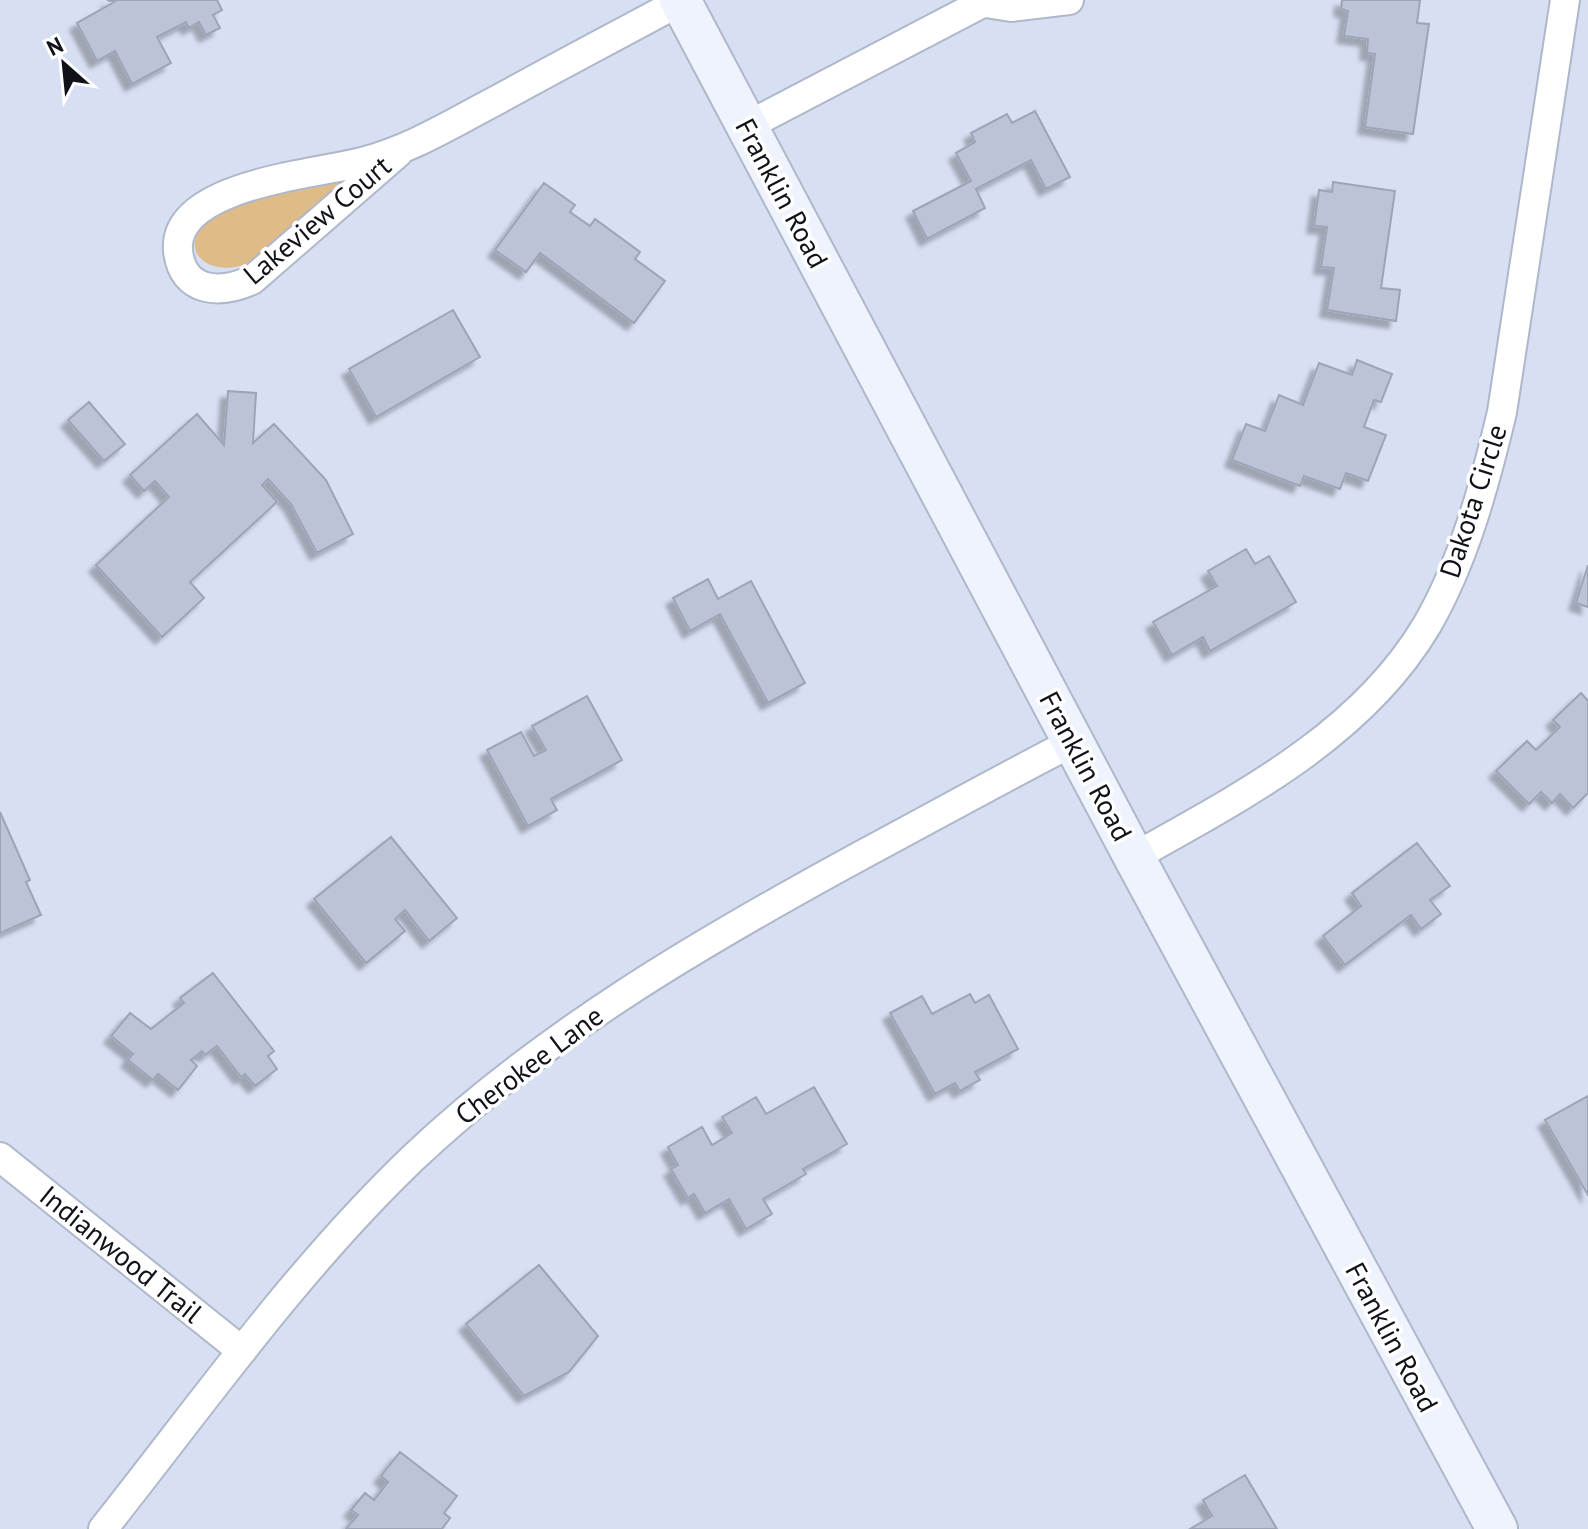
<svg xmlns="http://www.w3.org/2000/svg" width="1588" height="1529" font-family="'PT Sans',sans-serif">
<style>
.green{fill:#dfbc87}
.building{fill:#bbc4d7;stroke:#9ca4b6;stroke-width:2;filter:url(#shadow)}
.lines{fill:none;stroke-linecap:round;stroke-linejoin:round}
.street-casing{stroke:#afb7ca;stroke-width:32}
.secondary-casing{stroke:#afb7ca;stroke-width:44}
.street{stroke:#fff;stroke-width:28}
.secondary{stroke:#eef3fe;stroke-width:40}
.labels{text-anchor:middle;stroke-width:7;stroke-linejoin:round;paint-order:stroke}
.street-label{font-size:28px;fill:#0f1219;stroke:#fff}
</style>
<defs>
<filter id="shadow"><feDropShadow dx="-7" dy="7" stdDeviation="2" flood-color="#0004"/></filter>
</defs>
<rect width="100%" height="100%" fill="#d7e0f3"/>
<!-- green -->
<path class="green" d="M345 179V182L253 261C211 282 174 250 208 221 244 192 301 187 345 179Z"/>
<!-- building -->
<path class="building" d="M107 0H217L222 10 213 15 220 28 206 35 199 22 189 28 186 22 157 37 171 63 132 84 115 51 97 61 77 23 114 2Z
M1342 0H1420L1417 23 1429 24 1413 134 1365 127 1375 54 1367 53 1368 39 1344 36 1348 11 1341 9Z
M1035 111 1070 177 1046 189 1031 160 976 189 985 208 927 239 913 211 971 181 956 153 975 142 971 133 1007 114 1012 123Z
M1333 182 1395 191 1381 288 1400 290 1396 321 1327 310 1334 268 1321 267 1327 227 1314 226 1319 190 1332 192Z
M544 183 575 205 570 212 590 226 595 219 640 252 635 259 665 281 634 323 540 253 526 272 495 250Z
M453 310 480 357 376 417 349 369Z
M1357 360 1392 374 1381 402 1374 400 1364 427 1386 435 1368 481 1346 473 1340 489 1304 476 1300 486 1232 460 1246 424 1265 431 1279 395 1303 405 1319 363 1352 375Z
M228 391 256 393 253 443 274 424 326 480 353 534 317 553 291 504 268 479 262 485 277 502 190 582 204 598 162 637 96 565 169 497 155 481 144 491 130 475 197 414 224 445Z
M89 402 125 444 104 461 68 420Z
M1246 549 1255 564 1269 556 1296 602 1210 651 1203 637 1172 655 1153 622 1217 586 1208 571Z
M1588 565V607L1576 603Z
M708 579 718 599 751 581 805 683 768 703 720 614 690 631 673 598Z
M1581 693 1588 701V793L1573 808 1560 794 1552 803 1541 792 1529 804 1496 771 1527 741 1536 750 1560 727 1553 720Z
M587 696 622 760 551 799 557 810 528 826 487 750 521 732 534 756 546 750 532 726Z
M0 812 30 880 26 882 41 915 0 933Z
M391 837 457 918 429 941 405 910 395 919 405 931 366 963 314 899Z
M1417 843 1450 886 1430 900 1441 914 1421 929 1411 915 1345 965 1323 936 1361 906 1352 893Z
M213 973 274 1051 268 1056 277 1069 255 1086 245 1074 241 1077 217 1046 205 1055 202 1051 191 1060 197 1066 178 1090 158 1074 153 1080 128 1060 133 1054 111 1036 130 1013 151 1029 184 1003 180 998Z
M970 994 975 1003 989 995 1018 1049 975 1072 980 1080 960 1091 955 1083 935 1094 890 1013 922 996 932 1014Z
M814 1087 847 1144 803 1169 806 1174 763 1199 772 1214 746 1229 729 1199 705 1213 694 1194 688 1198 671 1169 678 1165 668 1147 702 1127 712 1145 732 1133 722 1117 756 1097 766 1114Z
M1588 1096V1195L1545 1120Z
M539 1265 598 1336 569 1372 524 1396 466 1324Z
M400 1452 457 1496 444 1513 450 1518 442 1529H346L358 1515 351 1510 365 1493 374 1500 388 1482 381 1476Z
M1245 1475 1277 1529H1190L1212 1516 1203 1500Z"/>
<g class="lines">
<defs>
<path id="street" d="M986 3 1011 7 1069 0
M747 126 988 0
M398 153 252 280C221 294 183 294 178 251 172 184 318 174 362 162 412 149 453 123 499 99 559 66 620 34 681 1
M1134 857C1241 797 1362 735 1427 625 1464 561 1485 484 1502 412L1565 0
M0 1157 242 1351
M103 1529C203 1403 296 1270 413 1158 544 1034 702 942 860 856 931 818 1001 779 1073 742"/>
<path id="secondary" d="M680 0 1134 857 1497 1529"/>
</defs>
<!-- street casing -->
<use href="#street" class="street-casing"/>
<!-- secondary casing -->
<use href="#secondary" class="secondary-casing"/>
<!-- street -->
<use href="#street" class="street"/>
<!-- secondary -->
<use href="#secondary" class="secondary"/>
</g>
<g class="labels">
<!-- street labels -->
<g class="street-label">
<text transform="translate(782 193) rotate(62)" y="10">Franklin Road</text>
<text transform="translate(317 220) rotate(-40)" y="10">Lakeview Court</text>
<text transform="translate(1473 501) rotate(-72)" y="10">Dakota Circle</text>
<text transform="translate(1086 766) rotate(62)" y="10">Franklin Road</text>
<text transform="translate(529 1065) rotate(-37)" y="10">Cherokee Lane</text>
<text transform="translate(121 1254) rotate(39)" y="10">Indianwood Trail</text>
<text transform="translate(1392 1337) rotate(62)" y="10">Franklin Road</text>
</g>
</g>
<!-- north arrow -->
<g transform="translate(64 64) rotate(333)" stroke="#ffffff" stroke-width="6" paint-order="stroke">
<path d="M0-6L14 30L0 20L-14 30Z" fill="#0f1219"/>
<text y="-12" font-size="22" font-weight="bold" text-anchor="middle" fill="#0f1219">N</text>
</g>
</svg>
